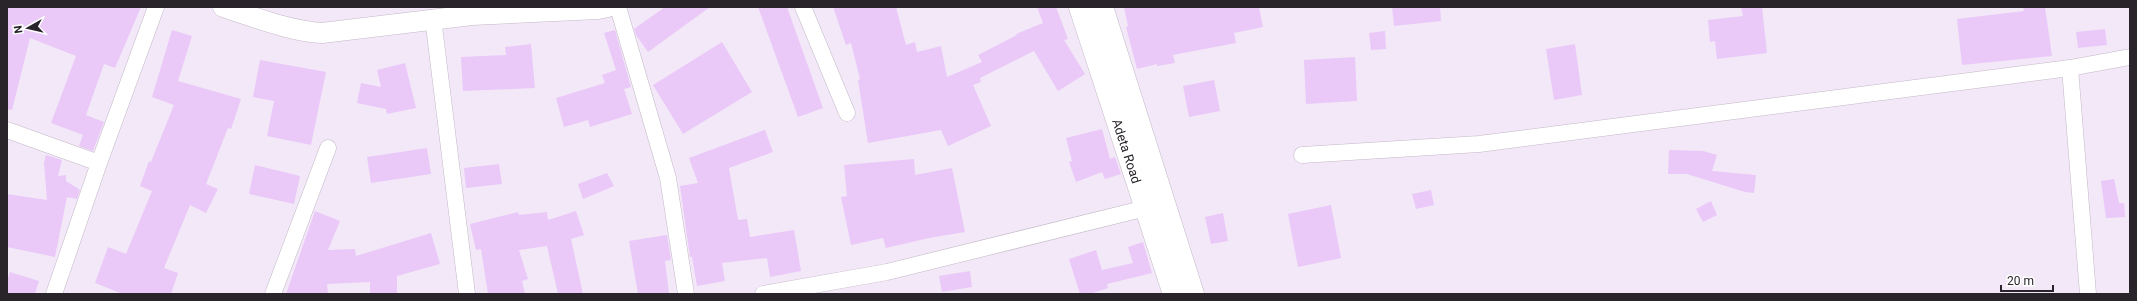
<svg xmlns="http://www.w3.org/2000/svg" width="2137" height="301" font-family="Roboto,sans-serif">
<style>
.building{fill:#eac8f8}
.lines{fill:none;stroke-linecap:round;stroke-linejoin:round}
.minor-casing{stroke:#c3b8c7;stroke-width:17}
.tertiary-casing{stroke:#c3b8c7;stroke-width:21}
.primary-casing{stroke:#c3b8c7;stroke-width:23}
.minor{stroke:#fff;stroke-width:16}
.tertiary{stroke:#fff;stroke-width:20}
.primary{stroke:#fff;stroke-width:22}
.labels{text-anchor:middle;stroke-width:3;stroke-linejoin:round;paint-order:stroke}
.street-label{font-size:13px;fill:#28242a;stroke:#fff}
</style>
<rect width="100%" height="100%" fill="#f3e8f8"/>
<!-- building -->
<path class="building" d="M7 7H141L115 68 104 64 86 115 104 122 93 151 79 146 83 135 51 123 76 56 30 38 12 110 7 109Z
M665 7H710L648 52 636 35 634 29Z
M758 7H787L823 108 798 117Z
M833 7H896L906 45 915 42 917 52 941 46 947 77 982 62 978 55 1017 35 1016 34 1043 23 1037 7H1056L1068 39 1064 40 1085 74 1058 91 1034 51 980 78 981 82 973 85 991 126 948 146 941 130 868 143 858 80 860 79 851 43 846 45Z
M1124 7H1259L1263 27 1234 33 1236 43 1173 55 1175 63 1157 66V64L1137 69 1126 27 1128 26Z
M1392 7H1440L1441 21 1394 26Z
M1741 7H1762L1767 53 1717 59 1715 41 1710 42 1708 20 1743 16Z
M2023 7H2045L2052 56 1962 65 1957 19 2024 11Z
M2105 29 2107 45 2078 48 2076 32Z
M172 30 192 36 178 81 241 99 231 129 228 128 206 184 218 189 206 213 190 205 164 268 178 273 171 294H123L95 283 108 247 126 254 152 191 140 186 149 161 151 162 174 105 152 97Z
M615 30 631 87 624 89 632 114 590 127 588 120 564 127 556 98 605 83 602 75 616 70 604 33Z
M1385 31 1386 49 1371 50 1369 33Z
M722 42 752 92 683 134 653 85Z
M531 44 535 88 463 91 461 57 506 55 505 47Z
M1575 44 1582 95 1554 100 1546 49Z
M1355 57 1357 101 1306 104 1304 60Z
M260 60 326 72 311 145 267 136 274 101 253 97Z
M405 63 416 108 387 114 386 109 357 103 361 83 381 87 377 70Z
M1214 80 1220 111 1189 117 1183 86Z
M1102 129 1110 159 1115 157 1121 174 1105 179 1102 172 1076 182 1069 162 1072 161 1066 138Z
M765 130 773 152 729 168 738 220 747 219 750 237 794 230 801 271 770 277 767 258 722 263 725 281 697 286 692 257H690L680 186 698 183 689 158Z
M427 148 431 174 371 183 367 157Z
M1669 150 1703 151 1717 155 1712 171 1756 175 1754 193 1745 192 1687 174H1668Z
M46 155 62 160 58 176 66 175V181L80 190 77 199 67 197 55 257 7 247V194L47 200 44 163Z
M914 159 915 175 952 168 965 232 929 238 886 248 883 238 851 245 841 197 847 196 844 165Z
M499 164 502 184 466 188 464 168Z
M255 165 300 176 294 204 249 194Z
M607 173 614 186 583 199 578 184Z
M2114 179 2119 203H2124L2125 217 2106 218 2101 181Z
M1431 190 1434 205 1416 209 1412 194Z
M1711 201 1717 215 1703 222 1696 209Z
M1331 205 1341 258 1298 267 1288 214Z
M315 211 340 221 328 250 355 249 356 256 431 233 440 264 397 276V294H370V282L327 284 328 294H286Z
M576 211 584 235 571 239 583 294H558L547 246 519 250 528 279 522 281 525 294H488L481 249 476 250 470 224 518 212 519 215 547 212 548 220Z
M1223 213 1228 241 1211 244 1205 217Z
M667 235 671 260 665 261 669 294H638L629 241Z
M1143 242 1152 273 1107 284 1108 288 1090 294H1080L1069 259 1096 250 1102 270 1133 263 1128 247Z
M970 271 972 287 942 292 939 276Z
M10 272 39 281 35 294H7V280Z"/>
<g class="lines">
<defs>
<path id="minor" d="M618 7 668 178 686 294
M803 7 847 113
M433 18 467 294
M2070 68 2088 294
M7 130 99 163
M1302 155 1479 144 2070 68 2130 57
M54 294 99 163 156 7
M273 294 328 148
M763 294 887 272 1146 208"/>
<path id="tertiary" d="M223 7C255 17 288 31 322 33L472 15 598 9 608 7"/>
<path id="primary" d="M1080 7 1174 294
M1102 7 1193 294"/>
</defs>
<!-- minor casing -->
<use href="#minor" class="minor-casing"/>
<!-- tertiary casing -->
<use href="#tertiary" class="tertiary-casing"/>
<!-- primary casing -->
<use href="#primary" class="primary-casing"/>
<!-- minor -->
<use href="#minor" class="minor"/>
<!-- tertiary -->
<use href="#tertiary" class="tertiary"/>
<!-- primary -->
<use href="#primary" class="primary"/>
</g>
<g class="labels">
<!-- street labels -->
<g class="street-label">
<text transform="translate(1127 151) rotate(72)" y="5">Adeta Road</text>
</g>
</g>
<!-- border -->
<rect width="2137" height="301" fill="none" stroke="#28242a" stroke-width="16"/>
<!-- north arrow -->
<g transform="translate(28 28) rotate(262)" stroke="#ffffff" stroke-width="3" paint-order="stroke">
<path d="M0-3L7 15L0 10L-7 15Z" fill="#28242a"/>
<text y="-6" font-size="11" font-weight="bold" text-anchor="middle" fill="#28242a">N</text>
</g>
<!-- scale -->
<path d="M2001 285v6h52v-6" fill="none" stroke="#28242a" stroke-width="2"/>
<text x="2007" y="285" font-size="12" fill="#28242a" stroke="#ffffff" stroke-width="3" paint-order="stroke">20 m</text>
</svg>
